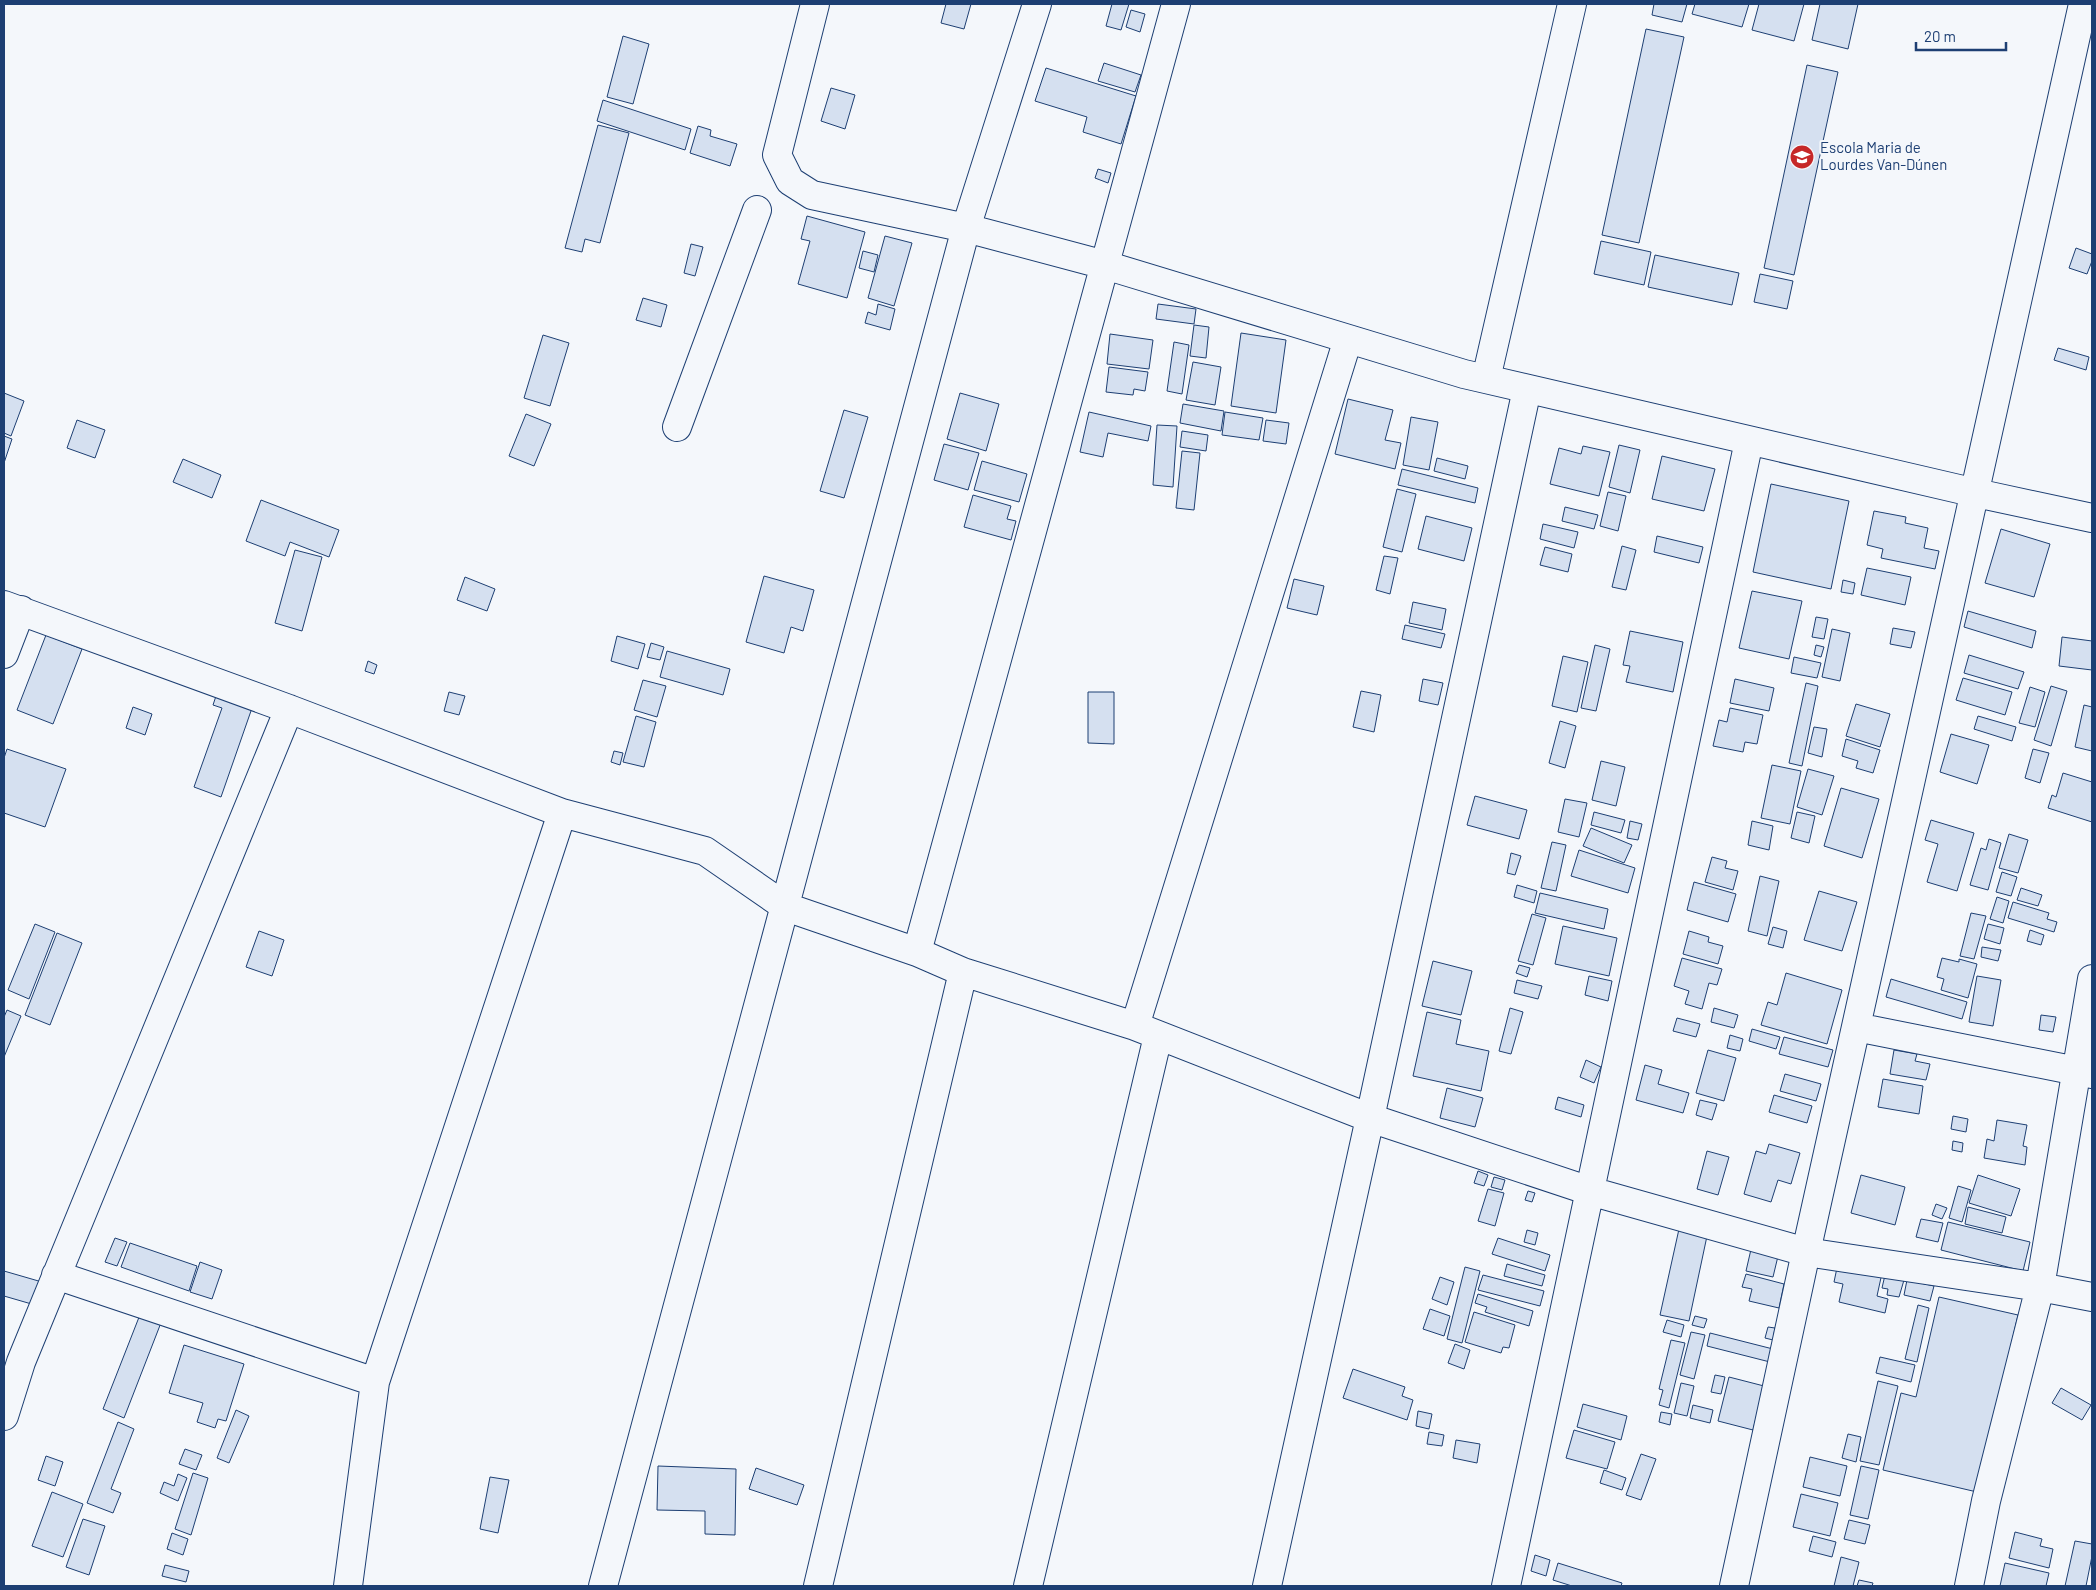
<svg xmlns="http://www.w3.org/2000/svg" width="2096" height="1590" font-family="Barlow,sans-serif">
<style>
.building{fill:#d5e0f0;stroke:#1d3f73}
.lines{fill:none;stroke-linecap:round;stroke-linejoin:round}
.minor-casing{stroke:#1d3f73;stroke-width:30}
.minor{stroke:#f4f7fb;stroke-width:28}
.labels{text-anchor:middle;stroke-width:4;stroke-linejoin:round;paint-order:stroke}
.poi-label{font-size:15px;fill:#1d3f73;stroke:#f4f7fb;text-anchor:start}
</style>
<rect width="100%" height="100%" fill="#f4f7fb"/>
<!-- building -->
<path class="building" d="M946 4H971L964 29 941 23Z
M1112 4H1129L1121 30 1106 26Z
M1654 4H1687L1682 22 1652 15Z
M1695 4H1749L1742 27 1692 14Z
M1759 4H1804L1794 41 1752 30Z
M1820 4H1858L1848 49 1812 40Z
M1131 10 1145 14 1140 32 1126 27Z
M1646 29 1684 37 1639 243 1602 235Z
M623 36 649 44 633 104 607 97Z
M1104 63 1141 75 1135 92 1098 81Z
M1807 65 1838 72 1794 275 1764 268Z
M1046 68 1136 96 1121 144 1083 132 1087 117 1035 101Z
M831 88 855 95 845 129 821 121Z
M603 100 691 129 685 150 597 121Z
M598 125 629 133 600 243 585 239 582 252 565 248Z
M698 126 711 130 710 136 737 144 730 166 690 153Z
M1098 169 1111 173 1108 183 1095 178Z
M807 216 865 232 847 298 798 284 810 241 801 239Z
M885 236 912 243 894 306 868 298Z
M1601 241 1651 252 1644 285 1594 274Z
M691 244 703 247 695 276 684 273Z
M2076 248 2092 254V261L2087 274 2069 268Z
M863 251 878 255 874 272 859 268Z
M1655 255 1739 273 1732 305 1648 287Z
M1760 274 1793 281 1787 309 1754 302Z
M643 298 667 305 661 327 636 320Z
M878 304 895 309 890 330 865 323 868 312 876 315Z
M1158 304 1196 309 1194 324 1156 319Z
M1194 325 1209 327 1206 358 1190 356Z
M1241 333 1286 340 1276 413 1231 406Z
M1110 334 1153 340 1149 369 1107 364Z
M543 335 569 343 550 406 524 398Z
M1174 342 1189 345 1182 394 1167 391Z
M2058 348 2089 357 2086 370 2054 360Z
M1193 362 1221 367 1215 405 1186 400Z
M1109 367 1148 372 1145 391 1134 389 1133 395 1106 392Z
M4 393 24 401 11 436 4 433Z
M960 393 999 404 986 451 947 439Z
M1348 399 1393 410 1385 440 1401 443 1395 469 1335 454Z
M1183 404 1224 411 1221 431 1180 423Z
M844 410 868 417 844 498 820 491Z
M1089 412 1151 426 1148 441 1108 433 1103 457 1080 452Z
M1225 412 1263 418 1259 440 1222 435Z
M526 414 551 424 534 466 509 456Z
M1411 417 1438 422 1429 470 1403 465Z
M77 420 105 430 95 458 67 448Z
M1266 420 1289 423 1286 444 1263 441Z
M1157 425 1177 426 1173 487 1153 485Z
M1182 431 1208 435 1206 451 1180 447Z
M4 436 12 439 4 463Z
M944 444 979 453 968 490 934 480Z
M1619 445 1640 450 1630 493 1609 487Z
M1583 446 1610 452 1599 496 1550 484 1559 448 1581 454Z
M1182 451 1200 453 1194 510 1176 508Z
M1662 456 1715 469 1704 511 1652 499Z
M1437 458 1468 466 1465 479 1434 471Z
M183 459 221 475 212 498 173 482Z
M982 461 1027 474 1019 502 974 490Z
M1402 469 1478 488 1475 503 1398 485Z
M1771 484 1849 501 1831 589 1753 572Z
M1397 489 1416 494 1402 552 1383 547Z
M1608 492 1626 496 1618 531 1600 526Z
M973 495 1011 506 1007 519 1016 521 1011 540 964 527Z
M261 500 339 530 329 557 290 542 285 556 246 541Z
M1565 507 1598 515 1594 529 1562 521Z
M1874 511 1906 517 1905 523 1928 528 1924 548 1939 551 1935 569 1881 558 1883 549 1867 545Z
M1426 516 1472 528 1464 561 1418 549Z
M1543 524 1578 532 1574 548 1540 539Z
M2001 529 2050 544 2034 597 1985 583Z
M1657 536 1703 547 1699 563 1654 552Z
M1622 546 1636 550 1626 590 1612 587Z
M1545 547 1572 554 1568 572 1540 565Z
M295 550 322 557 302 631 275 623Z
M1384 556 1398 558 1390 594 1376 590Z
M1867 568 1911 577 1905 605 1861 595Z
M764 576 814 590 803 631 791 627 784 653 746 642Z
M465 577 495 589 487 611 457 600Z
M1294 579 1324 586 1317 615 1287 608Z
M1843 580 1855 583 1853 594 1841 592Z
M1752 591 1802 601 1789 659 1739 648Z
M1413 602 1446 609 1442 630 1409 623Z
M1968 611 2036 631 2032 648 1964 627Z
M1816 617 1828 619 1824 639 1812 637Z
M1405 625 1445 634 1441 648 1402 639Z
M1893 628 1915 632 1911 648 1890 644Z
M1832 629 1850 633 1840 681 1822 677Z
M1630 631 1683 642 1673 692 1626 682 1630 666 1623 665Z
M46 635 82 649 53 724 17 710Z
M617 636 645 644 638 669 611 661Z
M2062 637 2092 641V670L2059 666Z
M651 643 664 647 660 660 647 657Z
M1595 645 1610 649 1596 711 1581 708Z
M1816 645 1824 647 1821 657 1814 655Z
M667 651 730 669 723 695 660 677Z
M1969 655 2024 672 2018 689 1964 673Z
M1563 656 1588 662 1577 712 1552 706Z
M1794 657 1821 663 1817 678 1791 673Z
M368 661 377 665 374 674 365 671Z
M1963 678 2012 692 2005 715 1956 700Z
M1423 679 1443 683 1438 705 1419 701Z
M1735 679 1774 688 1769 711 1730 703Z
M643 680 666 686 657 717 634 710Z
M1806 683 1818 686 1802 766 1789 763Z
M2051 686 2067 691 2051 746 2034 740Z
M2030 687 2045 692 2035 727 2019 723Z
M1361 691 1381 695 1374 732 1353 727Z
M449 692 465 696 459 715 444 711Z
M1088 692H1114V744L1088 743Z
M216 696 252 708 221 797 194 787 222 708 213 705Z
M1856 704 1890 714 1880 747 1846 736Z
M2084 705 2092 707V751L2075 747Z
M133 707 152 714 145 735 126 728Z
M1730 708 1763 715 1757 744 1745 742 1743 752 1713 746 1719 720 1727 722Z
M636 716 656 722 644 767 623 762Z
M1978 716 2016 727 2012 741 1974 729Z
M1560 721 1576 726 1565 768 1549 763Z
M1814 727 1827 729 1822 757 1808 753Z
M1951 734 1989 745 1977 784 1940 772Z
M1846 739 1880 750 1873 773 1856 768 1858 761 1842 756Z
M7 749 66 769 45 827 4 813V758Z
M2033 749 2049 753 2040 783 2025 778Z
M614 751 623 753 620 765 611 762Z
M1601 761 1625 767 1616 806 1592 800Z
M1772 765 1801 771 1790 824 1761 818Z
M1808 769 1834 776 1822 815 1797 807Z
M2063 773 2092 782V822L2048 808 2052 795 2056 797Z
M1841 788 1879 799 1862 858 1824 846Z
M1475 796 1527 810 1519 839 1467 825Z
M1565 799 1587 803 1579 837 1558 832Z
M1594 812 1625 820 1621 833 1591 825Z
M1797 812 1815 816 1809 843 1791 838Z
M1931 820 1974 833 1957 891 1927 882 1938 844 1925 840Z
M1630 821 1642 824 1638 840 1627 838Z
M1752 821 1773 826 1769 850 1748 845Z
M1591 828 1632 845 1624 863 1583 846Z
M2009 834 2028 840 2018 873 1999 868Z
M1989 839 2001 843 1988 890 1970 885 1981 848 1986 850Z
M1552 842 1566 845 1556 891 1541 888Z
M1579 850 1635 868 1628 893 1571 876Z
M1511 853 1521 856 1515 875 1507 873Z
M1712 857 1727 861 1725 868 1738 871 1733 890 1705 882Z
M2002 872 2017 877 2011 896 1996 892Z
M1760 876 1779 881 1767 936 1748 931Z
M1694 882 1736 894 1728 922 1687 910Z
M1517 885 1537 891 1534 903 1514 897Z
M2021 888 2042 895 2038 906 2017 900Z
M1819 891 1857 902 1842 951 1804 940Z
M1540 893 1608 909 1604 929 1535 913Z
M1997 897 2009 901 2003 923 1990 919Z
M2013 902 2049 913 2047 919 2057 922 2054 932 2008 918Z
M1971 913 1986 916 1974 959 1960 956Z
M1532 914 1546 918 1533 965 1518 961Z
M35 924 55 932 29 999 8 990Z
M1988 924 2004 928 2000 944 1984 939Z
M1563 926 1617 938 1609 976 1555 964Z
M1773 927 1787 931 1783 948 1768 944Z
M2030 930 2044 935 2041 945 2027 941Z
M259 931 284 940 272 976 246 967Z
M1689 931 1709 937 1708 942 1723 946 1718 964 1683 954Z
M57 933 82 943 50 1025 25 1015Z
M1982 947 2001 950 1998 961 1981 957Z
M1682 958 1722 969 1717 985 1709 983 1702 1009 1685 1004 1689 991 1674 986Z
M1942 958 1959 962V959L1977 964 1968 998 1941 990 1944 979 1937 977Z
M1433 961 1472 971 1461 1015 1422 1006Z
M1519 965 1530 968 1527 977 1516 973Z
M1786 973 1842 990 1827 1044 1761 1025 1768 1002 1777 1005Z
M1589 976 1612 981 1608 1001 1585 995Z
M1977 976 2001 980 1993 1026 1969 1022Z
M1891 979 1967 1002 1962 1019 1886 997Z
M1517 980 1542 986 1538 999 1514 993Z
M1510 1008 1523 1012 1511 1054 1499 1051Z
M1714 1008 1738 1015 1734 1028 1711 1022Z
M7 1010 21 1016 4 1057V1017Z
M1427 1012 1461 1020 1456 1044 1489 1051 1481 1091 1413 1076Z
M2041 1015 2056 1017 2053 1032 2039 1030Z
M1677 1018 1700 1024 1696 1037 1673 1031Z
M1752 1029 1780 1037 1776 1049 1749 1041Z
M1730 1035 1743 1039 1740 1051 1727 1048Z
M1784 1037 1833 1050 1828 1067 1779 1054Z
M1708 1050 1736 1058 1724 1101 1696 1093Z
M1894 1050 1917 1054 1915 1061 1930 1064 1926 1080 1890 1074Z
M1586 1060 1601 1067 1594 1083 1580 1077Z
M1645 1065 1662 1070 1658 1084 1689 1093 1683 1113 1636 1100Z
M1785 1074 1821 1084 1816 1101 1780 1091Z
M1883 1079 1923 1086 1919 1114 1878 1107Z
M1447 1088 1483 1098 1475 1127 1440 1118Z
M1774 1095 1812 1106 1807 1123 1769 1112Z
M1558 1097 1584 1105 1581 1117 1555 1109Z
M1700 1100 1717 1104 1712 1120 1696 1115Z
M1953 1116 1968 1119 1966 1132 1951 1129Z
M1997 1120 2027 1125 2023 1146 2027 1147 2025 1165 1984 1158 1987 1139 1994 1141Z
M1953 1141 1963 1143 1962 1152 1952 1150Z
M1769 1144 1800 1153 1791 1184 1778 1180 1771 1202 1744 1194 1756 1151 1766 1154Z
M1707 1151 1729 1157 1718 1195 1697 1189Z
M1478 1171 1488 1175 1484 1186 1474 1183Z
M1861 1175 1905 1187 1895 1225 1851 1213Z
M1978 1175 2020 1189 2011 1216 1969 1203Z
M1494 1177 1505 1180 1502 1190 1491 1187Z
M1958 1186 1971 1190 1962 1222 1949 1218Z
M1488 1189 1504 1193 1495 1226 1478 1221Z
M1528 1191 1535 1193 1532 1202 1525 1200Z
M1936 1204 1947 1208 1942 1219 1932 1215Z
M1968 1207 2006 1217 2002 1233 1965 1224Z
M1921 1219 1943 1223 1938 1242 1916 1237Z
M1948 1222 2030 1242 2023 1271 1941 1250Z
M1679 1229 1707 1236 1689 1321 1660 1315Z
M1527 1230 1538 1233 1535 1245 1524 1242Z
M115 1238 127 1242 117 1266 105 1262Z
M1498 1238 1550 1255 1545 1271 1492 1254Z
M130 1243 197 1266 189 1291 121 1267Z
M1752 1245 1779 1252 1773 1277 1746 1271Z
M200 1262 222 1270 212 1299 190 1292Z
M1838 1263 1882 1273 1877 1296 1888 1299 1885 1313 1839 1302 1843 1284 1834 1282Z
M1507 1264 1545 1275 1542 1286 1504 1276Z
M1465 1267 1480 1271 1462 1343 1447 1339Z
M4 1271 42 1282 35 1305 4 1296Z
M1746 1274 1784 1284 1779 1308 1749 1301 1752 1289 1742 1287Z
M1483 1275 1544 1291 1540 1306 1478 1290Z
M1885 1275 1904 1280 1899 1297 1887 1295 1888 1289 1882 1288Z
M1440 1277 1454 1282 1447 1305 1432 1299Z
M1907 1280 1934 1286 1930 1301 1904 1295Z
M1478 1294 1533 1311 1529 1326 1485 1312 1487 1307 1475 1303Z
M1939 1297 2018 1315 1977 1492 1883 1470 1901 1393 1916 1397Z
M1918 1305 1929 1308 1917 1362 1905 1359Z
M143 1307 164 1315 124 1418 103 1409Z
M1430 1309 1450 1316 1444 1336 1423 1329Z
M1474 1312 1515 1325 1509 1348 1503 1347 1501 1353 1465 1342Z
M1695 1316 1707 1319 1704 1328 1692 1325Z
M1667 1320 1684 1325 1681 1337 1663 1332Z
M1768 1327 1775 1328 1773 1340 1765 1338Z
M1691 1332 1705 1335 1694 1379 1680 1375Z
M1710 1333 1773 1349 1770 1362 1707 1346Z
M1671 1340 1685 1343 1669 1408 1659 1405 1663 1390 1659 1389Z
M1455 1344 1470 1350 1464 1369 1448 1363Z
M184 1345 244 1364 226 1421 218 1419 215 1428 197 1422 203 1403 169 1393Z
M1880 1357 1915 1365 1911 1382 1876 1373Z
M1353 1369 1405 1387 1402 1396 1413 1400 1407 1420 1343 1398Z
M1715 1375 1725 1377 1721 1394 1711 1392Z
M1729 1377 1764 1386 1753 1430 1718 1421Z
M1878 1381 1898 1386 1879 1465 1860 1461Z
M1681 1383 1694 1386 1687 1416 1674 1413Z
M2061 1388 2091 1405 2082 1420 2052 1403Z
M1583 1404 1627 1416 1621 1440 1577 1427Z
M1693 1405 1713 1410 1710 1423 1690 1418Z
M236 1410 249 1416 229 1463 217 1458Z
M1418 1411 1432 1414 1429 1429 1416 1426Z
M1661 1412 1672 1414 1670 1425 1659 1422Z
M118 1422 134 1429 111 1489 121 1493 113 1513 87 1503Z
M1574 1430 1615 1442 1607 1469 1566 1458Z
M1429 1432 1444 1435 1442 1446 1427 1444Z
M1848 1434 1861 1437 1856 1462 1842 1458Z
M1456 1440 1480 1444 1477 1463 1453 1458Z
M185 1449 202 1455 196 1470 179 1464Z
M1641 1454 1656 1459 1641 1500 1626 1495Z
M46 1456 63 1462 55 1486 38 1480Z
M1810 1457 1847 1466 1840 1496 1803 1487Z
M658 1466 736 1469 735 1535 705 1534V1511L657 1510Z
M1861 1466 1879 1470 1868 1519 1850 1515Z
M756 1468 804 1485 797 1505 749 1489Z
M1604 1470 1626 1478 1622 1490 1600 1483Z
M193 1473 208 1478 191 1535 175 1529Z
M178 1474 187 1478 178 1501 160 1493 164 1482 174 1486Z
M490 1477 509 1480 498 1533 480 1529Z
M52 1492 83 1504 63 1557 32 1546Z
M1801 1494 1838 1503 1830 1536 1793 1527Z
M83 1519 105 1526 89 1575 66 1567Z
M1849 1520 1870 1525 1865 1544 1844 1539Z
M2015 1532 2042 1539 2040 1546 2053 1549 2049 1568 2009 1558Z
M172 1533 188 1539 183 1555 167 1549Z
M1813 1536 1836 1542 1832 1557 1809 1551Z
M2075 1541 2092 1544V1556L2086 1586H2065Z
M1535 1555 1550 1560 1546 1576 1531 1571Z
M1841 1557 1859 1562 1853 1586H1834Z
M1558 1563 1622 1583 1621 1586H1572L1553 1580Z
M2005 1563 2049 1573 2046 1586H2000Z
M165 1565 189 1571 186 1582 162 1576Z
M1859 1580 1873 1583 1872 1586H1857Z"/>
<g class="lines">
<defs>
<path id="minor" d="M815 4 777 155 790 181 812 195 966 228 1105 265 1464 374 1976 493 2092 518
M1486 379 1572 4
M677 427 757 210
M4 605 289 709 562 813 705 851 786 907 917 952 963 972 1135 1026 1370 1118 1590 1191 1806 1252 2040 1287 2092 1297
M4 654 21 610
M917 952 1176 4
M1135 1026 1348 339
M1856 1027 2092 1074
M56 1275 375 1382
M4 1416 21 1362 289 709
M348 1586 375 1382 562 813
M603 1586 966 228 1037 4
M818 1586 963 972
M1028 1586 1158 1036
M1267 1586 1370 1118 1527 389
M1506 1586 1749 441
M1734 1586 1806 1252 2083 4
M1969 1586 1986 1501 2040 1287 2092 979"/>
</defs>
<!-- minor casing -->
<use href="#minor" class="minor-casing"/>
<!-- minor -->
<use href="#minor" class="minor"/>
</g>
<!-- icons -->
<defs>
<symbol id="school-disc" viewBox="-11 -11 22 22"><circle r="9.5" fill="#c62828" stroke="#f4f7fb"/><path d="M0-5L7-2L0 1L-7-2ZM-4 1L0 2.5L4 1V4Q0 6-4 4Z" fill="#fff"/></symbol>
</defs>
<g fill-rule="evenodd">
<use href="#school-disc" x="1788" y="143" width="28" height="28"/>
</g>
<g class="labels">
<!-- poi labels -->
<g class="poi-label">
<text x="1820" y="153">Escola Maria de<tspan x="1820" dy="17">Lourdes Van-Dúnen</tspan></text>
</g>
</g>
<!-- border -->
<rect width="2096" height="1590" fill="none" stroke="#1d3f73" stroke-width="10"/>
<!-- scale -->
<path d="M1916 42v8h90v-8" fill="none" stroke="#1d3f73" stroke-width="2.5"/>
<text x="1924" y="42" font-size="15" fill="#1d3f73" stroke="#f4f7fb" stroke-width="4" paint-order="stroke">20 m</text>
</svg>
